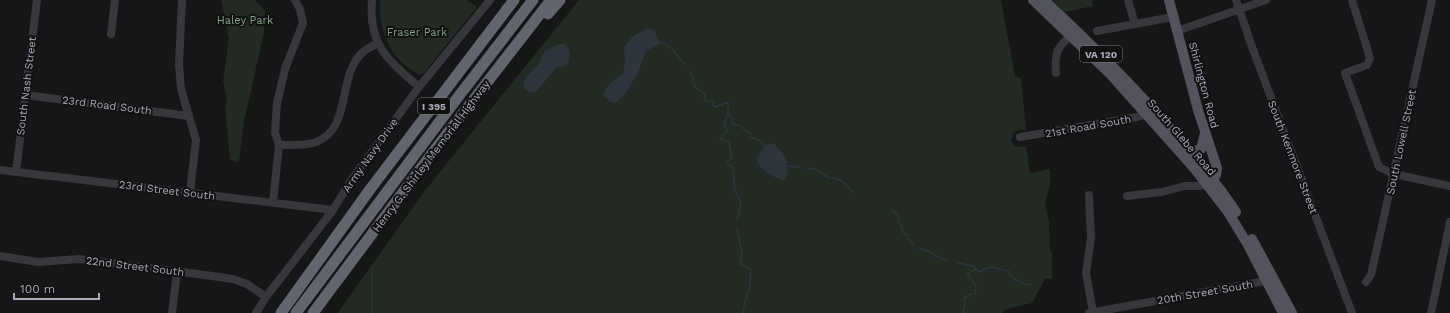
<svg xmlns="http://www.w3.org/2000/svg" width="1450" height="313" font-family="'Work Sans',sans-serif">
<style>
.green{fill:#222a23}
.water{fill:#2e353c}
.lines{fill:none;stroke-linecap:round;stroke-linejoin:round}
.stream{stroke:#2e353c;stroke-width:1.5}
.minor{stroke:#37373c;stroke-width:8}
.major{stroke:#53545b;stroke-width:10}
.highway{stroke:#63656d;stroke-width:11}
.labels{text-anchor:middle;stroke-width:4;stroke-linejoin:round;paint-order:stroke}
.shield{fill:#111112;stroke:#7b7d86;stroke-width:1}
.shield-label{font-size:10px;font-weight:bold;fill:#a8abb7}
.park-label{font-size:11px;fill:#80a085;stroke:#111112}
.street-label{font-size:11px;fill:#a8abb7;stroke:#111112}
</style>
<rect width="100%" height="100%" fill="#161617"/>
<!-- green -->
<path class="green" d="M221 0H255L265 11 264 33 244 121 239 162 230 160 225 108 227 100 223 81 229 38Z
M380 0H466L477 7 424 73 420 75C391 61 378 31 380 0Z
M579 0H1001L1015 76 1021 78 1026 130H1019L1013 133 1011 141 1016 147 1026 146 1030 173 1050 169V185L1045 203 1049 222 1050 251H1052V279H1045L1032 303 1006 309 1002 313H338L423 193Z
M1052 0H1092L1093 6 1065 12Z"/>
<!-- water -->
<path class="water" d="M647 28 654 30 660 44 646 51 638 73 625 94 615 103 610 102 604 96C605 84 614 81 623 74L625 61 624 47 632 37Z
M559 44H565C571 50 570 56 568 64 564 67 559 67 555 69 554 70 538 90 536 92 531 93 527 92 523 87L525 78 539 64 544 52Z
M772 143C777 145 787 157 787 163 787 167 786 168 788 172L784 180C777 180 756 168 757 159 758 154 764 150 765 145Z"/>
<g class="lines">
<!-- stream -->
<path class="stream" d="M658 41C671 45 677 54 685 65
M691 71V73L693 79 692 80 695 85 694 86 705 94 704 100 708 102 713 100V105L715 107 728 102V114L732 118V123L734 125H739L747 132H750L751 137 762 142 765 147
M728 114 724 124 728 131 724 132 720 139 729 142 732 158 727 162 729 166 733 167 735 190 741 203 737 221
M785 166 799 167
M806 168 815 169 829 178H836L843 182 854 193
M891 209 898 216 899 224 902 225V229L904 234 908 235 907 237 913 245
M737 229 742 252 740 264 750 269C753 288 744 298 743 313
M920 249C930 250 937 258 946 260
M958 263 973 266 979 272C999 262 993 271 1009 271L1010 276 1024 284 1031 285
M372 313V271
M963 313 965 304 964 298 971 294H975L976 286 967 274 976 269"/>
<!-- minor -->
<path class="minor" d="M182 0 179 65 181 89 196 140 190 192
M372 0C368 45 388 60 419 87
M1128 0 1135 24
M1236 0 1252 47 1352 313
M1352 0 1370 58 1367 65 1345 73 1379 167 1394 174 1450 186
M1097 31 1173 17
M1177 31 1266 0
M111 34 115 0
M1056 73C1054 51 1058 47 1074 32
M25 95 189 116
M1020 137 1137 117 1150 113
M279 145C291 145 304 146 316 142 352 129 337 76 362 53 366 49 373 46 378 43
M0 170 333 210
M16 172 37 0
M1089 195 1091 238 1086 273 1093 312
M1127 196 1162 192 1185 186H1200L1206 184
M273 203 279 145 275 133 277 103 285 69 303 23 300 9 295 0
M0 256 38 262 79 259 205 275 233 279 247 284 266 297
M1366 282 1371 275 1432 0
M172 313 177 272
M256 313 266 297 333 210 352 179 419 87 490 0
M1089 313 1271 280
M1431 313 1450 222"/>
<!-- major -->
<path class="major" d="M1033 0 1111 75 1194 168 1228 212 1248 245 1283 313
M1044 0C1088 41 1130 83 1170 128 1193 155 1216 182 1236 212
M1169 0 1198 110 1217 168 1216 175 1210 182
M1191 152 1201 149 1205 133
M1252 239 1292 313"/>
<!-- highway -->
<path class="highway" d="M548 14 560 0
M281 313 371 188 514 0
M296 313 455 101 533 0
M313 313 433 152 551 0"/>
</g>
<g class="labels">
<!-- shield labels -->
<g class="shield">
<rect x="1080" y="46" width="42" height="16" rx="3"/>
<rect x="418" y="98" width="32" height="16" rx="3"/>
</g>
<g class="shield-label">
<text x="1101" y="58">VA 120</text>
<text x="434" y="110">I 395</text>
</g>
<!-- park labels -->
<g class="park-label">
<text x="245" y="24">Haley Park</text>
<text x="417" y="36">Fraser Park</text>
</g>
<!-- street labels -->
<g class="street-label">
<text transform="translate(1204 85) rotate(75)" y="4">Shirlington Road</text>
<text transform="translate(26 86) rotate(-83)" y="4">South Nash Street</text>
<text transform="translate(107 105) rotate(7)" y="4">23rd Road South</text>
<text transform="translate(1088 126) rotate(-10)" y="4">21st Road South</text>
<text transform="translate(1182 137) rotate(49)" y="4">South Glebe Road</text>
<text transform="translate(1401 142) rotate(-78)" y="4">South Lowell Street</text>
<text transform="translate(370 155) rotate(-55)" y="4">Army Navy Drive</text>
<text transform="translate(431 156) rotate(-53)" y="4">Henry G. Shirley Memorial Highway</text>
<text transform="translate(1293 157) rotate(69)" y="4">South Kenmore Street</text>
<text transform="translate(167 190) rotate(7)" y="4">23rd Street South</text>
<text transform="translate(135 266) rotate(7)" y="4">22nd Street South</text>
<text transform="translate(1205 292) rotate(-10)" y="4">20th Street South</text>
</g>
</g>
<!-- scale -->
<path d="M14 293v6h85v-6" fill="none" stroke="#a8abb7" stroke-width="2"/>
<text x="20" y="293" font-size="12" fill="#a8abb7" stroke="#111112" stroke-width="3" paint-order="stroke">100 m</text>
</svg>
